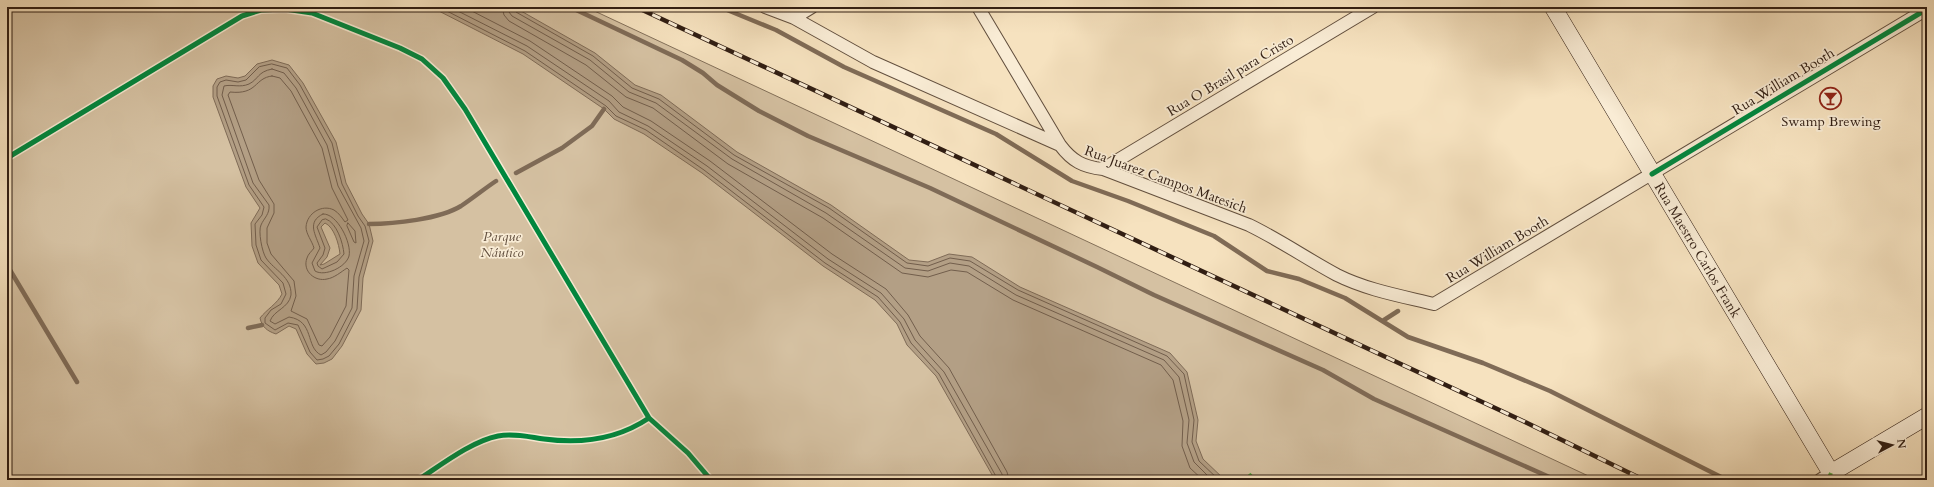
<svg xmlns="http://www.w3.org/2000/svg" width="1934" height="487" font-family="Cardo,serif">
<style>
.green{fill:#d5c1a2;stroke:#83705a}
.water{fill:#b39f85;stroke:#7f6b57;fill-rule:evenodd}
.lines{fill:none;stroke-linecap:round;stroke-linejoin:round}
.shore{stroke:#725e4c;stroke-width:1}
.stream{stroke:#7f6b57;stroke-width:4.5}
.street-casing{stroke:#624f3e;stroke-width:14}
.secondary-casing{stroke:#311e13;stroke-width:18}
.street{stroke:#f9ecd5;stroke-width:12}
.secondary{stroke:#f9ecd5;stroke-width:17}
.rail-casing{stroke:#311e13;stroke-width:4.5}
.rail{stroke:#f9ecd5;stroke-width:3;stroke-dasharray:9;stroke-linecap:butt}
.quiet{stroke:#54aa42;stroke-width:4;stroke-dasharray:8 4;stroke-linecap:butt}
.cycleway-casing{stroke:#f9ecd5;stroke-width:8}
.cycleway{stroke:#00873e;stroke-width:5}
.labels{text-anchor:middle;stroke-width:3.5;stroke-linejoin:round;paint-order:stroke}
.street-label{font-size:14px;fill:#311e13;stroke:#f9ecd5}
.poi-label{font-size:14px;fill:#311e13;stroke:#f9ecd5}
.park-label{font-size:14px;font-style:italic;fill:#624f3e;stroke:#f9ecd5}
</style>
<rect width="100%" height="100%" fill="#f6e2bf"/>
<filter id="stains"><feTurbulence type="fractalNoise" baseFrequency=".005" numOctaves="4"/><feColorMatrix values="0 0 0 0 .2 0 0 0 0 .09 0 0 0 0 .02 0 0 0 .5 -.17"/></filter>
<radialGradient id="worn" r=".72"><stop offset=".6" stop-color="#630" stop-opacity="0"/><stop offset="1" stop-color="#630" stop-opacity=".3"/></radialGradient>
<!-- green -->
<path class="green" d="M7 7H586L1597 480H7Z"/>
<!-- water -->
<path class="water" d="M431 7H514L595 53 635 85 661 95 737 152 831 205 909 260 928 262 949 254 972 257 1020 287 1170 353 1187 372 1198 420 1196 441 1203 459 1225 480H995L936 376 907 345 897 324 875 300 823 266 702 173 644 134 614 119 604 109 523 54Z
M272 60 289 65 303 83 336 142 346 183 362 214 369 224 373 241 363 278 361 310 342 346 332 359 324 363 316 364 307 354 296 329 289 326 276 334C267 331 262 327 260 318 267 309 277 304 282 294L279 285 258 263 252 246 251 223 260 208 246 187 213 97V86L217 79 226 76 238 78 245 76 257 64ZM325 223C334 227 339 244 340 254L324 264 320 265 327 257 330 248 321 227Z"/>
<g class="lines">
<!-- shore -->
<path class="shore" d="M439 7 525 51 606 106 616 116 646 130 704 170 825 263 878 297 900 322 911 343 939 374 998 480
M450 7 527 46 609 101 619 112 648 126 707 166 828 259 881 293 904 319 915 340 944 372 1002 474 1003 480
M464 7 530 41 612 96 623 107 651 121 710 161 832 254 886 289 908 315 920 336 949 368 1007 472 1009 480
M502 7 504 15 509 21 586 65 626 97 653 108 728 164 823 218 902 273 928 277 951 270 967 272 1013 300 1161 365 1173 380 1183 421 1182 446 1190 468 1203 480
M508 7 509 12 512 16 590 60 629 92 656 103 732 159 826 213 905 268 928 271 950 263 969 266 1016 295 1164 360 1179 377 1189 420 1187 443 1194 462 1212 480
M513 7 516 12 593 56 632 88 659 99 734 155 829 208 907 263 928 266 950 258 970 261 1018 290 1167 356 1184 374 1194 420 1192 442 1199 461 1219 480
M272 64 287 68 300 85 332 143 342 184 358 216 365 226 369 241 359 277 357 309 339 344 329 356 323 359 317 360 310 352 298 325 288 323 275 330 265 323V318L271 310 281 304 286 294 283 283 261 260 256 245 255 224 262 215 264 207 249 185 217 96V87L220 82 226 80 238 82 246 80 259 67Z
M272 69 284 73 296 88 327 145 338 186 361 228 364 241 354 276 352 308 335 341 326 352 321 355C305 347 315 321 289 317L275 324 270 321C274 310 289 308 291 295 292 277 274 270 266 258 262 252 258 231 261 225 264 218 270 214 269 205L253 183 222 95 224 86C232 84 240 88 249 84 259 79 257 72 272 69Z
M272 76 280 78 291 91 322 148 332 188 348 220 345 222C342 218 339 213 334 210 322 204 307 213 306 227 306 234 312 241 314 248 312 251 308 254 307 258 302 271 315 282 327 279 334 278 341 272 347 268L349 270 346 306 330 337 322 346 319 345 307 319 291 311 296 296 294 281 271 254 267 243V228L274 213V204L259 180 228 95 230 92C258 95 254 78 272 76Z
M323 214C337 213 352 243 349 256 346 267 325 277 315 271L312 263 320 248C316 235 306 222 323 214Z
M326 219C337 223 343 243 344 254L337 262 322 269 318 266 317 263 323 255 325 248 317 227 322 220Z
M348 223 355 231 356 243 354 242 347 226Z"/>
<!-- stream -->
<path class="stream" d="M570 7 682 60 703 73 717 85 759 111 808 136 930 188 1097 267 1154 295 1323 370 1374 399 1556 480
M720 7 776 30 844 67 996 134 1072 181 1128 201 1214 236 1267 271 1299 279 1345 298 1408 337 1483 363 1550 391 1727 480
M516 173 562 148 592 126 604 109
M369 224C394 224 440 219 461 206 473 198 484 189 496 181
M7 265 77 382
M1384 320 1398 311
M248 328 262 325"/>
<defs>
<path id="street" d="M765 7 794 18 873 62 1060 145C1072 161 1083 167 1103 169L1249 225C1280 240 1307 259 1337 275 1367 290 1401 296 1434 304L1927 9
M978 7 1060 145
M794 18 812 7
M1103 169 1373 7
M1820 480 1831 473"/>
<g id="secondary">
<path id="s1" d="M1553 7 1831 473 1927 416"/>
</g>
</defs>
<!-- street casing -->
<use href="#street" class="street-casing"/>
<!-- secondary casing -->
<use href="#secondary" class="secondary-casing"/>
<!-- street -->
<use href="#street" class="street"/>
<!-- secondary -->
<use href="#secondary" class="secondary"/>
<defs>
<path id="rail" d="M636 7 1523 421 1644 480"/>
</defs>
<!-- rail casing -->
<use href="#rail" class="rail-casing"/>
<!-- rail -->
<use href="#rail" class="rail"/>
<!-- quiet -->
<path class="quiet" d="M1249 474 1254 480
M1828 480 1831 473"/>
<defs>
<path id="cycleway" d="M7 158 242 16 261 10 285 9 312 13 400 48 422 59 443 78 465 109 649 418 688 453 711 480
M1652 174 1927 9
M418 480C441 465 472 441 498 436 513 433 529 437 544 439 581 444 618 439 649 418"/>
</defs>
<!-- cycleway casing -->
<use href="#cycleway" class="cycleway-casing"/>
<!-- cycleway -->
<use href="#cycleway" class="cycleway"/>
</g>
<!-- icons -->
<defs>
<symbol id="bar-ring" viewBox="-11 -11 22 22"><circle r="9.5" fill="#f9ecd5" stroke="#8f2418" stroke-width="1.5"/><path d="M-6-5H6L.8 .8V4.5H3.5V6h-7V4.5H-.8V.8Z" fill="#8f2418"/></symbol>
</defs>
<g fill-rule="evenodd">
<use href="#bar-ring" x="1818" y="86" width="25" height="25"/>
</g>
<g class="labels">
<!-- street labels -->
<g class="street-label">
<text transform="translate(1230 75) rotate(-31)" y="5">Rua O Brasil para Cristo</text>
<text transform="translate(1783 81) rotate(-31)" y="5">Rua William Booth</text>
<text transform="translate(1166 179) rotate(20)" y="5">Rua Juarez Campos Matesich</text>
<text transform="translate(1497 249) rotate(-31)" y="5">Rua William Booth</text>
<text dy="5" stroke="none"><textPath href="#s1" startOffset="283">Rua Maestro Carlos Frank</textPath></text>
</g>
<!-- poi labels -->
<g class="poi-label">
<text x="1831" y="126">Swamp Brewing</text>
</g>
<!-- park labels -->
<g class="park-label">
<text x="502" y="241">Parque<tspan x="502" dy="16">Náutico</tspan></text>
</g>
</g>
<!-- margin -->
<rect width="1934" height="487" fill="none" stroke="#f6e2bf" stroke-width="24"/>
<rect x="8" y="8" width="1918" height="471" fill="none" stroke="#311e13" stroke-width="2"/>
<rect x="12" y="12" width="1910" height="463" fill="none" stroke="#311e13"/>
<!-- north arrow -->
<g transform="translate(1892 445) rotate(83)" stroke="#f9ecd5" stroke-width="3" paint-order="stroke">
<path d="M0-3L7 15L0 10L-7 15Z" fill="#311e13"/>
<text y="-6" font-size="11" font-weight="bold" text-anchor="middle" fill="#311e13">N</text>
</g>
<rect width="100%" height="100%" filter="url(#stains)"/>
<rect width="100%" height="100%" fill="url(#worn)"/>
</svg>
